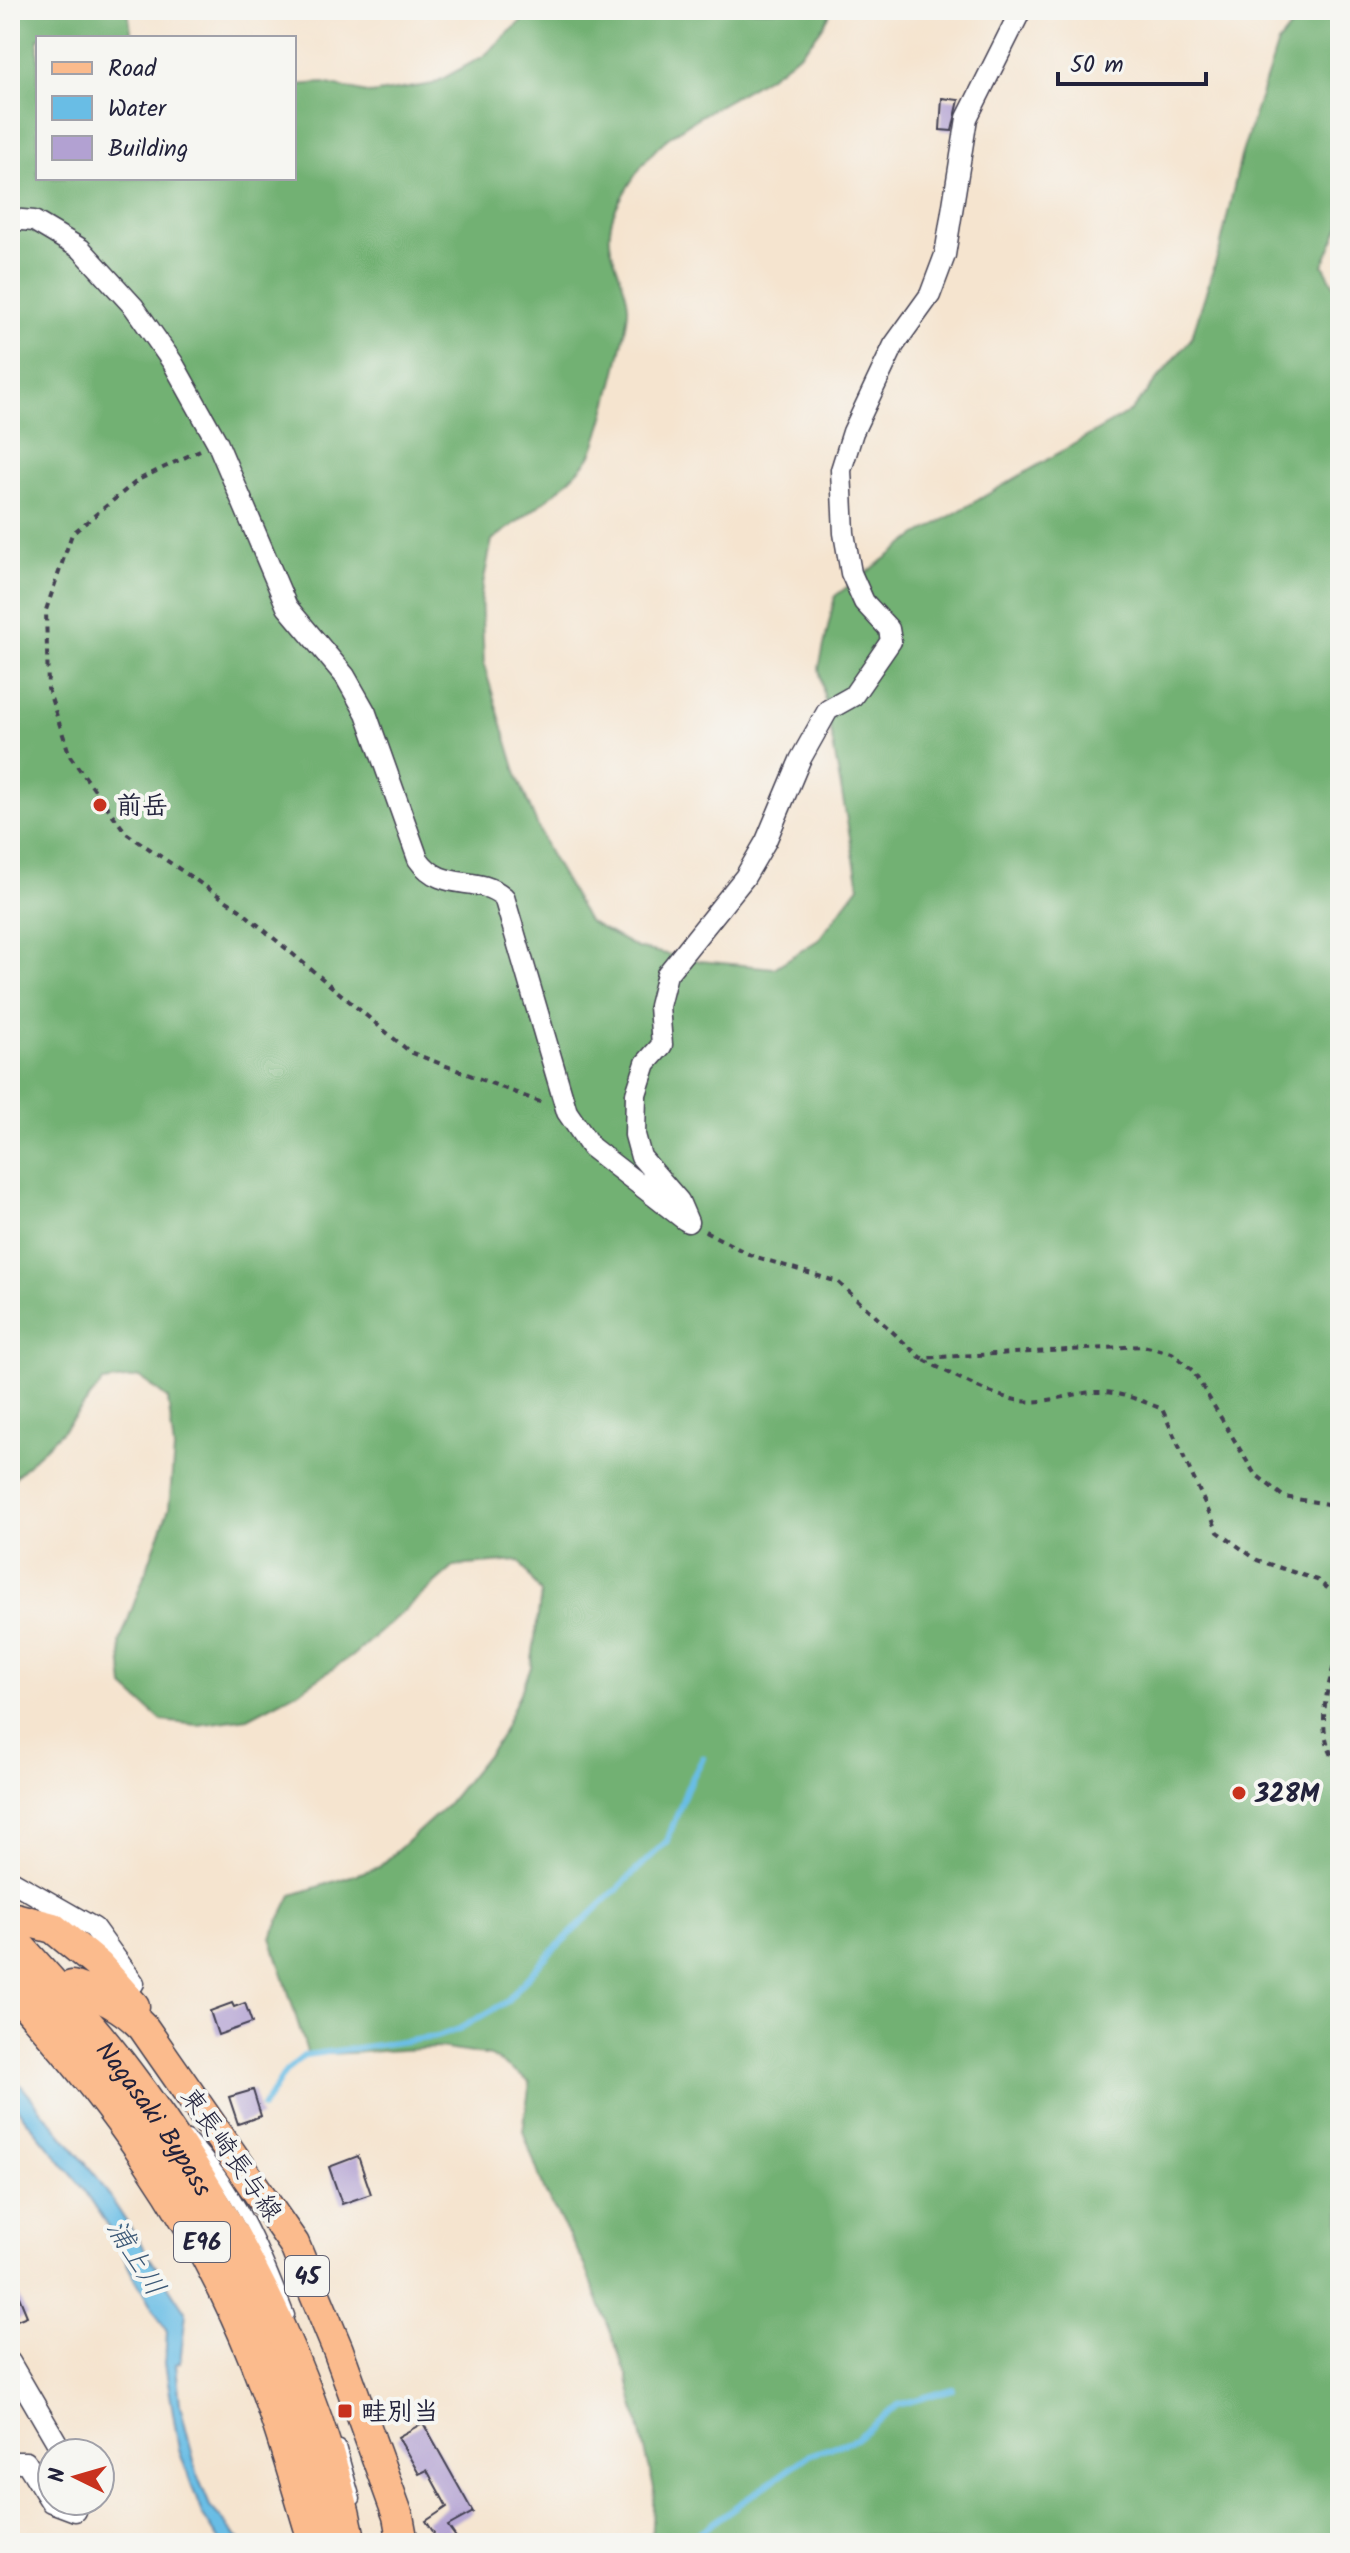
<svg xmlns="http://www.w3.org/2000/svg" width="1350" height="2553" font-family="Kalam,'Klee One',sans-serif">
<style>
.forest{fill:#72b173;stroke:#4a6a57;stroke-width:2}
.water{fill:#69bde5;stroke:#467090;stroke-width:2}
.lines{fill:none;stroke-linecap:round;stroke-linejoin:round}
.stream{stroke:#69bde5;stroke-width:6}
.building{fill:#b2a1d2}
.lane-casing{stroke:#423f51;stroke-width:13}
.street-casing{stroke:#423f51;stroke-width:23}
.primary-casing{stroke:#423f51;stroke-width:33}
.highway-casing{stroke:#423f51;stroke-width:39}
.path{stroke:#423f51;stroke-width:4;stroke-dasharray:6 6;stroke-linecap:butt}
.lane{stroke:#fff;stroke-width:10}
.street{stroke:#fff;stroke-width:20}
.primary{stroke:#fbbb8d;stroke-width:30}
.highway{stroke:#fbbb8d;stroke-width:36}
.poi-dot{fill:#c8321e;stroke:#f6f6f2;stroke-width:3}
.labels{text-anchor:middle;stroke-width:8;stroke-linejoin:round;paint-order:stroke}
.shield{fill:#f6f6f2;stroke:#626272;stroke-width:2}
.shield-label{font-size:24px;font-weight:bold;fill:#22223b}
.poi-label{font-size:26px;font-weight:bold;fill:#22223b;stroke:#f6f6f2;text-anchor:start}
.street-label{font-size:26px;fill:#22223b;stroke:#f6f6f2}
.water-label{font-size:28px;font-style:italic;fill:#3b5876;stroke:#f6f6f2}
</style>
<rect width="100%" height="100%" fill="#f6f6f2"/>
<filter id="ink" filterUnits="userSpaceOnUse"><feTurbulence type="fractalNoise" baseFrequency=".0125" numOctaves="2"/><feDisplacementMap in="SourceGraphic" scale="16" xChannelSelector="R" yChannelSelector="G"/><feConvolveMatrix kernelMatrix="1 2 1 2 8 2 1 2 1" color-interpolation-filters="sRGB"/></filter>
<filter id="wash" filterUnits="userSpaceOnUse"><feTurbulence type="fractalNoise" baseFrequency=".006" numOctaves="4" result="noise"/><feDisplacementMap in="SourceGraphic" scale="32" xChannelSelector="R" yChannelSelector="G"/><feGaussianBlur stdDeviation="1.8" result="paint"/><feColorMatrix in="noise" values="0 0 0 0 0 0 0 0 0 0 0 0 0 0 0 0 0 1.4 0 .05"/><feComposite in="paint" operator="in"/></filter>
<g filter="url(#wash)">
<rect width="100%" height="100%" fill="#f5e4cf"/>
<!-- forest -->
<path class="forest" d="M10 10H128L132 38H38V178H294V85L324 83 371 94 433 84 484 56 533 10H832C802 75 725 94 672 135 649 152 630 181 617 206 597 247 624 268 628 305 630 323 599 444 589 458 566 488 523 518 492 540L481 594 484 665 518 778 547 849 588 921 637 948 700 961 774 968 818 940 859 886 819 668 835 596 916 536 1131 411 1191 339 1220 248 1241 156 1278 43 1305 10H1340V226L1323 265 1340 296V2543H651L654 2488 627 2375 585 2265 545 2192 523 2131 530 2082 491 2056 439 2048 308 2055 271 1937 292 1895 379 1867 445 1807 499 1740 531 1668 541 1593 519 1561 455 1566 352 1656 301 1690 248 1718 198 1725 162 1721 124 1687 120 1642 169 1508 174 1450 168 1399 140 1377 103 1382 65 1428 10 1482Z"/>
<!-- water -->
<path class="water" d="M10 2072 97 2177 186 2313 180 2362 176 2364 180 2404 198 2477 210 2506 243 2543H221L202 2514 179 2450 165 2363 167 2332 132 2274 112 2231 83 2188 10 2100Z"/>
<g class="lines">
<!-- stream -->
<path class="stream" d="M263 2107 286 2071 305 2055 436 2037 459 2029 506 2002 545 1958 667 1841 687 1788 703 1758
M684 2543 809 2455 856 2439 898 2405 953 2389"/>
</g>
<g id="blocks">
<!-- building -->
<path class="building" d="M942 98 959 100 952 131 940 130Z
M232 2003 234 2007 245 2003 252 2023 218 2035 210 2011Z
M253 2090 261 2116 238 2124 229 2097Z
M358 2156 371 2194 342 2204 329 2167Z
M10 2275 27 2316 10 2323Z
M423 2423 473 2512 448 2526 460 2543H421L434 2533 426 2521 447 2507 427 2470 419 2474 398 2437Z"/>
</g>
</g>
<g filter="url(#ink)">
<use href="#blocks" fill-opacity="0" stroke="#423f51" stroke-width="2"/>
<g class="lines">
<defs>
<path id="lane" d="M188 2136C238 2187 264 2250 289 2315
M340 2446 355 2499"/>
<path id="street" d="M10 219 34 221 81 249 134 307 173 363 217 442 287 607 345 676 366 713 418 859C442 894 476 873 504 897L567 1112 591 1147 685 1220
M688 1222 679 1201 641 1157 635 1135 636 1094 646 1063 662 1045 659 1006 667 974 745 877 766 841 800 760 828 710 853 696 891 641 889 629 864 602 851 573 844 533 841 470 853 432 894 345 930 295 945 255 967 118 1021 10
M10 1880 94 1928 134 1983 125 1994
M10 2362 63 2453
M10 2462H26L51 2502 75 2511 77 2501"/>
<path id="primary" d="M15 1918 53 1928 98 1965 134 2006
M72 1986C99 1995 123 2006 143 2027L294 2244 338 2350 398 2516 403 2543"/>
<g id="highway">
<path id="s1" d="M10 1940C49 1984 90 2027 125 2074 226 2207 315 2378 348 2543"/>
<path d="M10 1983C112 2095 200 2215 257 2358 281 2418 298 2481 317 2543"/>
</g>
</defs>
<!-- lane casing -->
<use href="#lane" class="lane-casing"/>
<!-- street casing -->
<use href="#street" class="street-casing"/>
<!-- primary casing -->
<use href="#primary" class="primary-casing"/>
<!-- highway casing -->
<use href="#highway" class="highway-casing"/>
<!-- path -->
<path class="path" d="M200 450 138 480 72 534 46 610 48 689 70 756 126 833 240 910 410 1052 545 1104
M705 1231 750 1255 838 1282 921 1358 1143 1346 1172 1353 1193 1371 1254 1473 1284 1497 1340 1506
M924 1360C954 1375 984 1393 1016 1400 1044 1406 1069 1393 1096 1392 1117 1391 1143 1401 1162 1409L1218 1532 1257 1560 1317 1580 1340 1598
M1340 1644C1328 1689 1311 1728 1340 1769"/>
<!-- lane -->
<use href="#lane" class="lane"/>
<!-- street -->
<use href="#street" class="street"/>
<!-- primary -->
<use href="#primary" class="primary"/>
<!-- highway -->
<use href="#highway" class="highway"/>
</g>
</g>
<!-- markers -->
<g class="poi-dot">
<circle cx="100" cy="805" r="8"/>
<circle cx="1239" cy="1793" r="8"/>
<rect x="337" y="2403" width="16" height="16" rx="4"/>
</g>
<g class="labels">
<!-- shield labels -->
<g class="shield">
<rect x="174" y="2222" width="56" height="40" rx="6"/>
<rect x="285" y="2256" width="44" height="40" rx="6"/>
</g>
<g class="shield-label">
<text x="202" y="2250">E96</text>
<text x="307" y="2284">45</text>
</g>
<!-- poi labels -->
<g class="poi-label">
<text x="116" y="814">前岳</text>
<text x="1255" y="1802">328M</text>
<text x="361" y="2420">畦別当</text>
</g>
<!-- street labels -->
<g class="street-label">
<text dy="9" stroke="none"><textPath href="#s1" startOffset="230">Nagasaki Bypass</textPath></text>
<text transform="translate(232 2154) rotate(55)" y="9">東長崎長与線</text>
</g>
<!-- water labels -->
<g class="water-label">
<text transform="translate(137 2257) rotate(58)" y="10">浦上川</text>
</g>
</g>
<!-- margin -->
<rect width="1350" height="2553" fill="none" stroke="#f6f6f2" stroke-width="40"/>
<!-- legend -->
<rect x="36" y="36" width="260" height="144" fill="#f6f6f2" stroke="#a1a1a9" stroke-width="2"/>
<rect x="52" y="62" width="40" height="12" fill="#fbbb8d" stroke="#a1a1a9" stroke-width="2"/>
<text x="108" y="76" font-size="24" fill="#22223b">Road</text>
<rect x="52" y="96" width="40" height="24" fill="#69bde5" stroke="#a1a1a9" stroke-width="2"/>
<text x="108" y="116" font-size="24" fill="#22223b">Water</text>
<rect x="52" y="136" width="40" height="24" fill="#b2a1d2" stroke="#a1a1a9" stroke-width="2"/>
<text x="108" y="156" font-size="24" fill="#22223b">Building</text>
<!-- north arrow -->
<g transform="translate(76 2477) rotate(275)"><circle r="38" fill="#f6f6f2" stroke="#a1a1a9" stroke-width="2"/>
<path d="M0-6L14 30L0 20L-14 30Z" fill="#c8321e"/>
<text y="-12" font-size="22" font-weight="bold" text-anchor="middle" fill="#22223b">N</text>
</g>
<!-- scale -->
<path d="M1058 72v12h148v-12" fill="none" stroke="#22223b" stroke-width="4"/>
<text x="1070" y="72" font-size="24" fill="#22223b" stroke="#f6f6f2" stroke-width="6" paint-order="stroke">50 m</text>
</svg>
